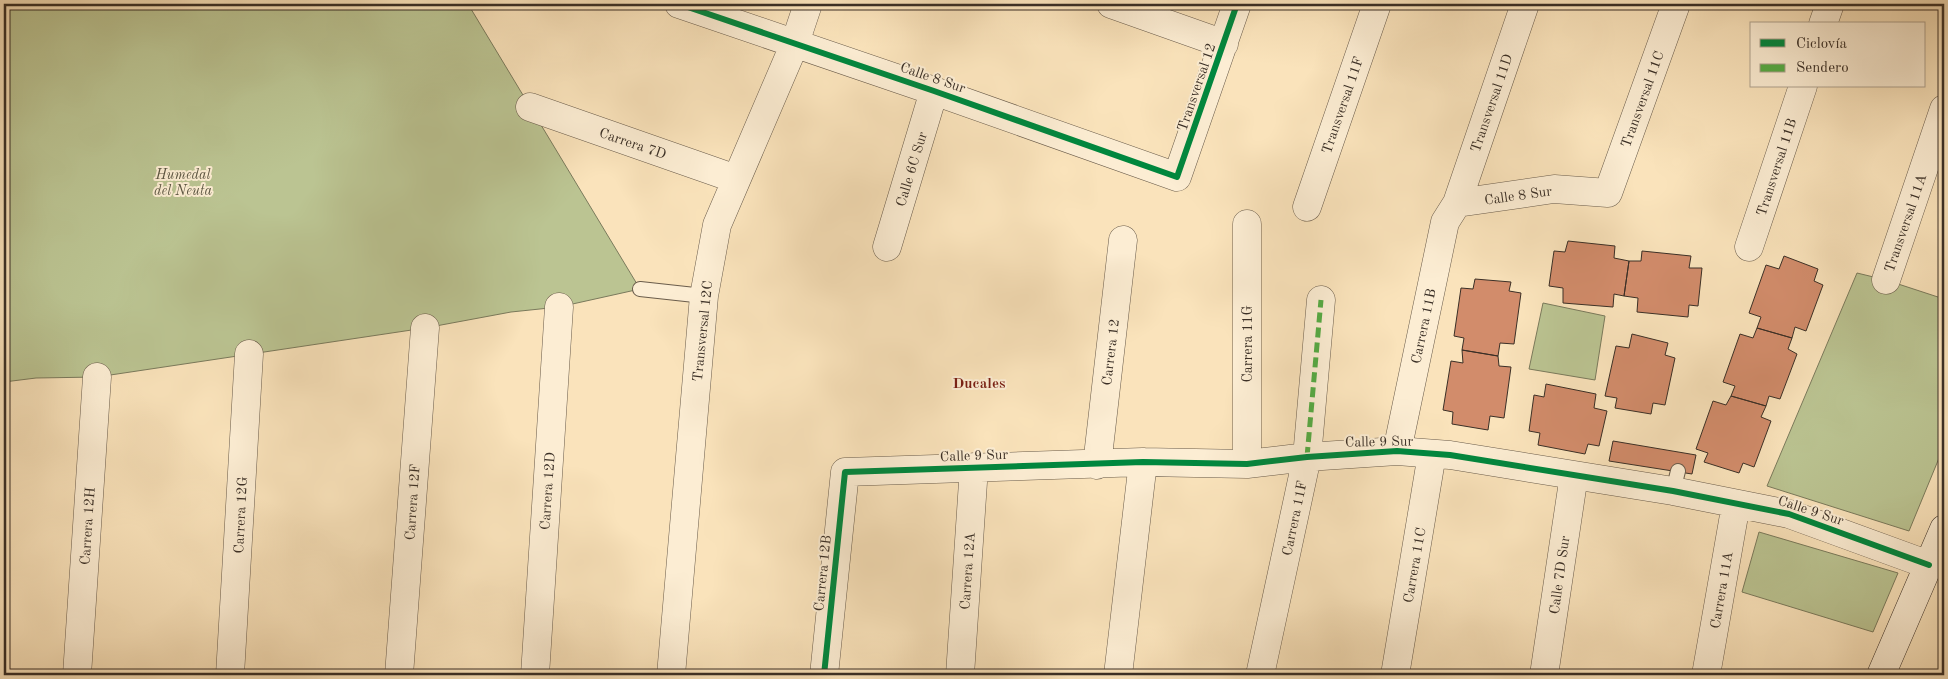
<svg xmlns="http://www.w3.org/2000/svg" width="1948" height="679" font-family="'Old Standard TT',serif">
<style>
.green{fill:#bbc492;stroke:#7a7a5c}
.building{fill:#d28c6b;stroke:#3a2f26}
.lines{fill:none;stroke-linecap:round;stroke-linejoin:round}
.lane-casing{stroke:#6a5c4b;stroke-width:16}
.street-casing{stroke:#6a5c4b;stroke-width:29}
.secondary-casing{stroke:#3a2f26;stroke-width:29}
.lane{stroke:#fcedd3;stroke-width:14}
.street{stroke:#fcedd3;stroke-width:28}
.secondary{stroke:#fcedd3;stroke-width:28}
.quiet{stroke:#55ab44;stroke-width:5;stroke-dasharray:10 5;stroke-linecap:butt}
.cycleway-casing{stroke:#fcedd3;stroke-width:9}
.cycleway{stroke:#00873e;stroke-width:6}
.labels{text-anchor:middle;stroke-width:4;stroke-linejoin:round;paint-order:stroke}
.street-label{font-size:14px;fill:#3a2f26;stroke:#fcedd3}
.park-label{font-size:14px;font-style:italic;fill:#5a5441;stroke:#fcedd3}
.neighbourhood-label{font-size:15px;font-weight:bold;fill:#7a1f14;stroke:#fcedd3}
</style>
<rect width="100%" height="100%" fill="#fae3bb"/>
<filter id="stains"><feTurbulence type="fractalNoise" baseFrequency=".004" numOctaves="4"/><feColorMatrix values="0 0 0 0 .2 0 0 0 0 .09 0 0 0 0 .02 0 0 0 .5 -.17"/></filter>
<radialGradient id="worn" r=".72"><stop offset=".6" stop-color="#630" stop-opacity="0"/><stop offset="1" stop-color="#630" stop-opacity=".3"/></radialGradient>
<!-- green -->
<path class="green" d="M4 4H468L640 289 559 307 511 312 425 328 97 377 36 378 4 382Z
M1857 273 1886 280 1944 299V446L1909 531 1767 486Z
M1543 303 1605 316 1595 380 1529 369Z
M1759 532 1898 573 1873 632 1742 592Z"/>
<!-- building -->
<path class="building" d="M1568 241 1615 246 1614 258 1629 261 1624 296 1614 294 1613 307 1563 303V288L1549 286 1554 251 1565 252Z
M1642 251 1691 256 1689 268H1702L1698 306 1689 305 1688 317 1637 312 1638 298 1624 296 1629 261H1641Z
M1784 256 1818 269 1814 281 1823 285 1806 331 1795 327 1792 338 1757 328 1761 317 1749 313 1766 265 1779 269Z
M1475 279 1511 282 1509 291 1521 293 1514 344 1500 343 1498 356 1462 350 1464 338 1454 336 1461 288 1473 289Z
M1757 328 1792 338 1788 349 1797 354 1780 399 1769 396 1766 406 1731 396 1735 386 1723 382 1740 334 1753 338Z
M1632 334 1668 343 1665 355 1675 358 1665 405 1653 403 1651 414 1615 408 1617 398 1605 396 1616 346 1629 348Z
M1462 350 1498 356 1499 366 1511 367 1504 418 1490 416 1488 430 1452 424 1453 412 1443 410 1451 361 1463 363Z
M1546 384 1596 394 1594 408 1607 411 1599 446 1588 444 1585 454 1538 445 1540 433 1529 431 1534 395 1544 397Z
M1731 396 1766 406 1761 417 1771 421 1754 467 1743 463 1739 473 1704 462 1708 453 1696 449 1713 401 1726 405Z
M1613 441 1696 455 1692 474 1609 461Z"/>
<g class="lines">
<defs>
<path id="lane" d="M640 289 704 296
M1673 491 1678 471"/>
<path id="street" d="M679 4 934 91 1177 177 1237 4
M1111 4 1224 44
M1823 24 1830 4
M530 107 736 179
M1457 203 1554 189 1608 193 1676 4
M1307 207 1377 4
M887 247 934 91
M1749 247 1803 86
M1886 280 1944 109
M1397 451 1445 222 1457 203 1525 4
M1247 464V224
M1097 465 1123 240
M77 675 97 377
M230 675 249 354
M399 675 425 328
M535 675 559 307
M671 675 704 296 717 225 795 43 808 4
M824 675 845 472 1143 462 1247 464 1307 457 1397 451 1450 455 1673 491 1789 514 1929 565
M960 675 974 467
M1118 675 1143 462
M1260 675 1307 457 1321 300
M1395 675 1432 454
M1544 675 1574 475
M1706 675 1736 504"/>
<path id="secondary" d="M1881 675 1944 529"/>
</defs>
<!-- lane casing -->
<use href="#lane" class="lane-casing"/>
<!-- street casing -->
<use href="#street" class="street-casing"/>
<!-- secondary casing -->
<use href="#secondary" class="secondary-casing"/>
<!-- lane -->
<use href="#lane" class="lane"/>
<!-- street -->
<use href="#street" class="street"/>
<!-- secondary -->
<use href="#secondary" class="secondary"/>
<!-- quiet -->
<path class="quiet" d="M1307 457 1321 300"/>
<defs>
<path id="cycleway" d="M679 4 934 91 1177 177 1237 4
M824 675 845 472 1143 462 1247 464 1307 457 1397 451 1450 455 1673 491 1789 514 1929 565"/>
</defs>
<!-- cycleway casing -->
<use href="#cycleway" class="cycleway-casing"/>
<!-- cycleway -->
<use href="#cycleway" class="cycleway"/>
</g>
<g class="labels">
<!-- street labels -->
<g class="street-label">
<text transform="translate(933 77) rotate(19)" y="5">Calle 8 Sur</text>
<text transform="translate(1196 87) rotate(-71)" y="5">Transversal 12</text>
<text transform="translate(1642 99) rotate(-70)" y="5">Transversal 11C</text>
<text transform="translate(1491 103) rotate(-71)" y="5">Transversal 11D</text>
<text transform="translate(1342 105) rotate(-71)" y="5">Transversal 11F</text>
<text transform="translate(633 143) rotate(19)" y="5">Carrera 7D</text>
<text transform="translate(1776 167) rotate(-72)" y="5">Transversal 11B</text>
<text transform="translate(911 169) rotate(-73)" y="5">Calle 6C Sur</text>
<text transform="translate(1518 195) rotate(-8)" y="5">Calle 8 Sur</text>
<text transform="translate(1905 223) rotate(-71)" y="5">Transversal 11A</text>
<text transform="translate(1423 326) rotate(-78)" y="5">Carrera 11B</text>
<text transform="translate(702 331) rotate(-84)" y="5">Transversal 12C</text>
<text transform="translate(1247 344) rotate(-90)" y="5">Carrera 11G</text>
<text transform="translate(1110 352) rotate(-83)" y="5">Carrera 12</text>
<text transform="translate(1379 441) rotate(-1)" y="5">Calle 9 Sur</text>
<text transform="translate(974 455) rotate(-2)" y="5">Calle 9 Sur</text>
<text transform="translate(547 491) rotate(-86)" y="5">Carrera 12D</text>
<text transform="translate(412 502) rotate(-86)" y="5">Carrera 12F</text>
<text transform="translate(1811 510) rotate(18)" y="5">Calle 9 Sur</text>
<text transform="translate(240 515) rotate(-87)" y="5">Carrera 12G</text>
<text transform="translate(1294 518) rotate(-78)" y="5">Carrera 11F</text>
<text transform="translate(87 526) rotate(-86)" y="5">Carrera 12H</text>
<text transform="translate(1414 565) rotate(-80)" y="5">Carrera 11C</text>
<text transform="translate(967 571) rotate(-86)" y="5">Carrera 12A</text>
<text transform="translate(822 573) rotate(-84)" y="5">Carrera 12B</text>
<text transform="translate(1559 575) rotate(-82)" y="5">Calle 7D Sur</text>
<text transform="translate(1721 590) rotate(-80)" y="5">Carrera 11A</text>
</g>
<!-- park labels -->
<g class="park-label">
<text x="183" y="179">Humedal<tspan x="183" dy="16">del Neuta</tspan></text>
</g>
<!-- neighbourhood labels -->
<g class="neighbourhood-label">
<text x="979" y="388">Ducales</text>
</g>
</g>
<!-- margin -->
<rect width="1948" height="679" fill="none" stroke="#fae3bb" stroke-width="20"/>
<rect x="5" y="5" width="1938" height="669" fill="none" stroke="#3a2f26" stroke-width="2.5"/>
<rect x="10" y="10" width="1928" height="659" fill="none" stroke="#3a2f26"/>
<!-- legend -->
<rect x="1750" y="22" width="175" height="65" fill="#fcedd3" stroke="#aea18e"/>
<rect x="1760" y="39" width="25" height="8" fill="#00873e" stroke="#aea18e"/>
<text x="1796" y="48" font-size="15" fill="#3a2f26">Ciclovía</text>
<rect x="1760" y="64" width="25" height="8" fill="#55ab44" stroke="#aea18e"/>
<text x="1796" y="72" font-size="15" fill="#3a2f26">Sendero</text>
<rect width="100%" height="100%" filter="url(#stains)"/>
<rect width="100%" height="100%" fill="url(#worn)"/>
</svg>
